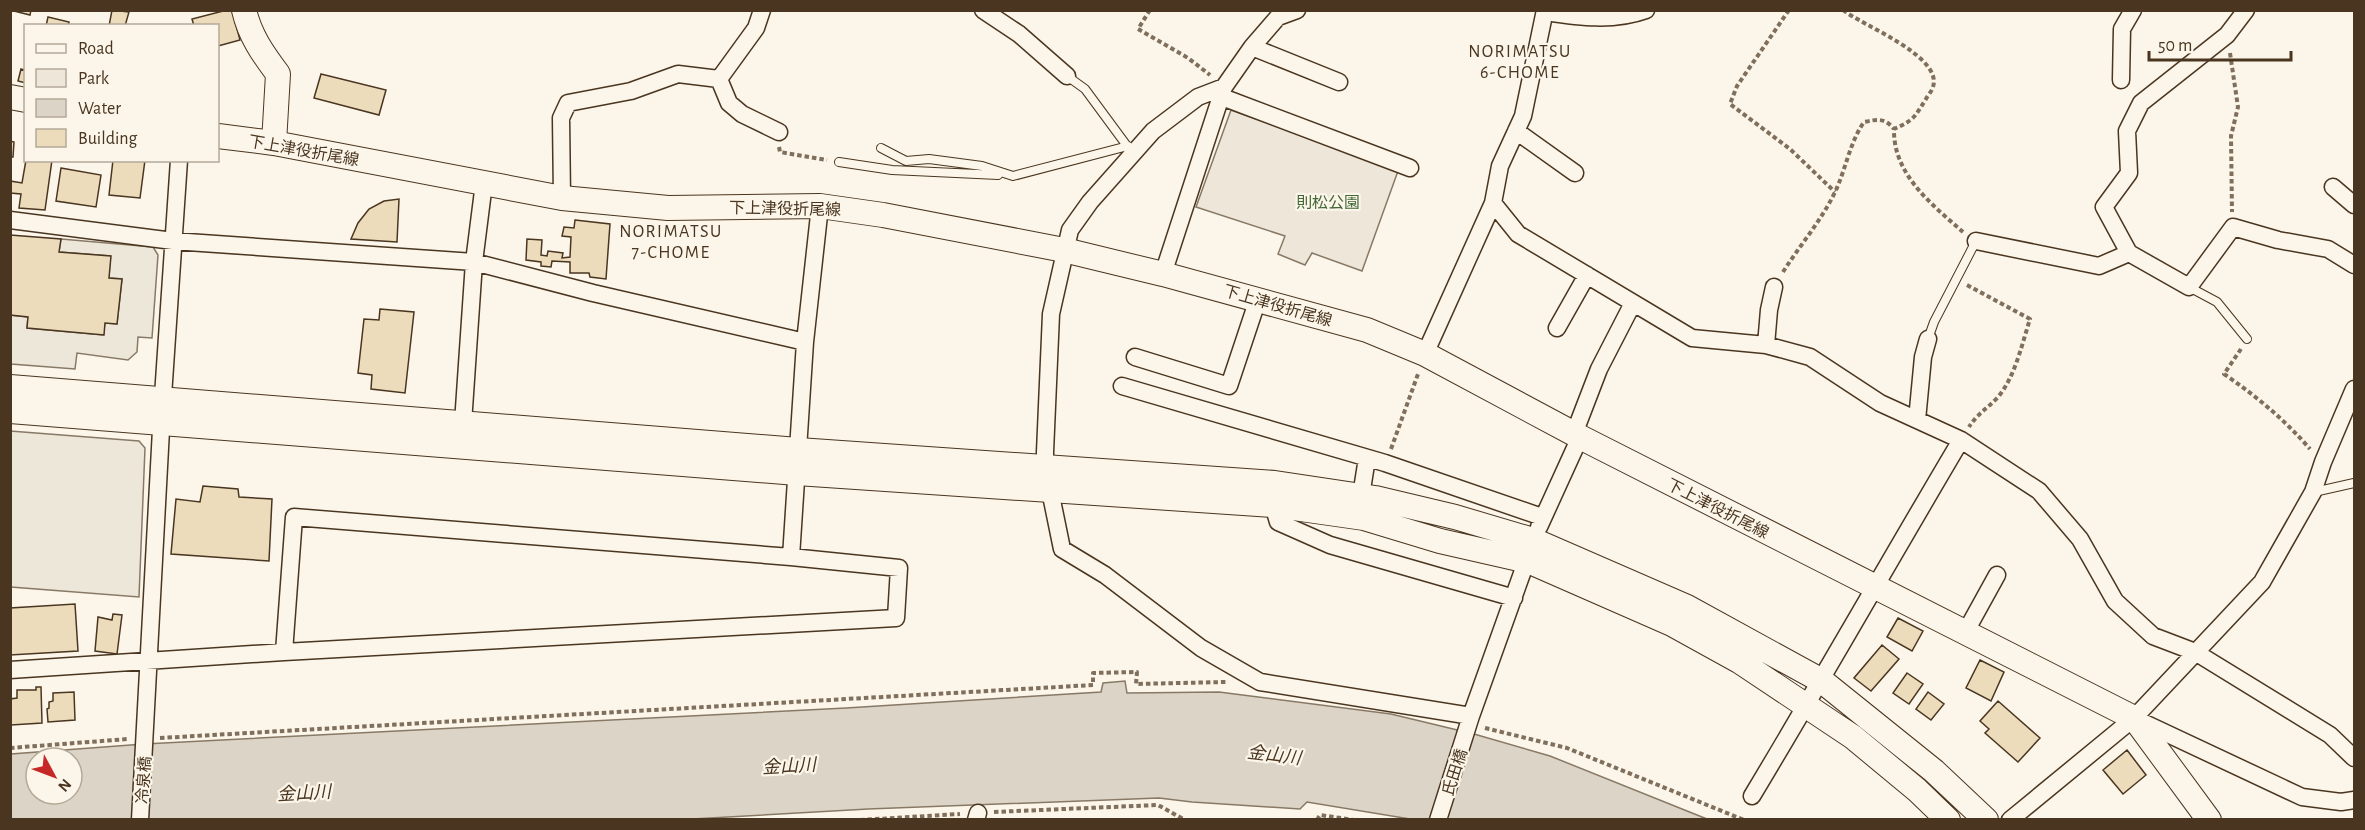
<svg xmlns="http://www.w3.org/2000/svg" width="2365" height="830" font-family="'Alegreya Sans','Noto Sans JP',sans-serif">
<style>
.green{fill:#ede6d9;stroke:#887966;stroke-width:1.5}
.parking{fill:#ede7d9;stroke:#887966;stroke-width:1.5}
.water{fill:#dcd4c6;stroke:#887966;stroke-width:1.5;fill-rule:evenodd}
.building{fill:#ecdcbc;stroke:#4a3520;stroke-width:1.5}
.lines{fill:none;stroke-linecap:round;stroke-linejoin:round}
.lane-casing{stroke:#4a3520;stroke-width:10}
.street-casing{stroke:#4a3520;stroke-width:19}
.secondary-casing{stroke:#4a3520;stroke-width:26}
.path{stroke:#7f6f5c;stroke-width:4;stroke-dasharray:4.5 3;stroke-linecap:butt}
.lane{stroke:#fbf6e9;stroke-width:8}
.street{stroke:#fbf6e9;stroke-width:16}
.secondary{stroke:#fbf6e9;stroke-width:24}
.labels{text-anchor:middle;stroke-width:4.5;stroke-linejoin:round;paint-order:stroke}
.street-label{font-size:16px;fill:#4a3520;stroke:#fbf6e9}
.park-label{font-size:16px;fill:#436837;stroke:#fbf6e9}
.neighbourhood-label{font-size:18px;letter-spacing:1.5px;fill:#4a3520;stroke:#fbf6e9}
.water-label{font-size:18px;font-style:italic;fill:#4a3520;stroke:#fbf6e9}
</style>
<rect width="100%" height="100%" fill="#fbf6e9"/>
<!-- green -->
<path class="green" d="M1231 110 1398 171 1362 271 1312 253 1305 265 1278 254 1285 236 1196 207Z"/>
<!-- parking -->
<path class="parking" d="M61 239 153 247 158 255 152 338 138 337 137 352 128 360 77 353 75 369 11 364 10 315 28 317 27 328 103 335 105 323 117 324 122 279 109 278 110 256 59 252Z
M10 431 139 441 145 448 139 597 11 587Z"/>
<!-- water -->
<path class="water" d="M1125 681 1127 693 1219 692 1391 714 1474 734 1550 756 1707 819 1416 820 1307 802 1300 809 1192 802 1159 798 868 809 674 820H11V754L144 744 846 708 1101 692 1103 683ZM36 758H72V794H36Z"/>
<!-- building -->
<path class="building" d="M10 10H31L30 15Z
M112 10 129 12 125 26H109Z
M227 10H232L240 40 218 46V26H194L192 19Z
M48 17 69 22 68 26H46Z
M26 65V83L18 81 21 69 24 70Z
M321 74 386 90 379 115 314 98Z
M10 141 14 142 13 157H10Z
M26 160H52L45 210 19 208 21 194 10 193V181L22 183Z
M113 160H145L140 198 109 195Z
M61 168 101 175 96 207 56 201Z
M399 199 397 242 351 239 358 223 369 209 384 201Z
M575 220 610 224 606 279 590 277 589 273H570V262L552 261 551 267 541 266V262L526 260 527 239 542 240 541 255 547 256 548 251 563 253 562 258 570 257 571 237 562 236 564 227 574 228Z
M10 235 61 239 59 252 111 256 109 278 122 279 117 324 105 323 104 335 27 328 28 317 10 315Z
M380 309 414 312 405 393 371 389 372 375 358 373 364 319 379 320Z
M203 486 238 489 239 497 272 499 269 561 171 554 176 499 200 502Z
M75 604 78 651 10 655V608Z
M113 614 122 615 117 654 95 651 98 617 112 620Z
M1898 618 1923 631 1912 651 1887 637Z
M1882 645 1899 659 1871 691 1854 678Z
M1980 660 2004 672 1991 701 1966 688Z
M1907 673 1923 684 1909 704 1893 693Z
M36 687H41L42 723 11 725 10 699 17 698V690H36Z
M74 692 75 720 48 722 47 709 49 708V702L53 701V693Z
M1928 692 1944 704 1931 720 1916 709Z
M1998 701 2040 738 2018 762 1985 733 1989 729 1980 721Z
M2127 750 2146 775 2123 794 2103 770Z"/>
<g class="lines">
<defs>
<path id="lane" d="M1067 76 1085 89 1130 150
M881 148 906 161 929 159 982 166 1013 176 1128 146
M839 162 892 170 998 175
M2189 287 2217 302 2247 339
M1928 339 1934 322 1976 241
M2314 492 2354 483"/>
<path id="street" d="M983 10 1019 34 1067 76
M2246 10 2227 35 2141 103 2127 131 2129 173 2104 207 2129 253 2189 287 2233 227 2278 240 2328 249 2354 265
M1546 12C1579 17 1613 22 1646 10
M1252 47 1339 82
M719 79 729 103 742 114 779 132
M719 79 756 28 762 10
M2121 80 2122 29 2133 10
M1224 87 1198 97 1153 131 1090 202 1070 230 1051 314 1045 452V466L1062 549 1105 575 1201 648 1260 682 1471 716
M1222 97 1410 168
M1516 131 1575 173
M2333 187 2354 205
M562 198 561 118 568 103 631 91 678 74 719 79
M1493 203 1518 234 1692 338 1766 345 1810 357 1880 403 1961 440 2039 491 2080 539 2115 601 2153 636 2195 652 2330 735 2354 758
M10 220 173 241 474 262 593 293 805 342
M1976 241 2099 266 2129 253
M1163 274 1224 87 1252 47 1278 17 1297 10
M1557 328 1587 275
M1766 345 1769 310 1774 287
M1425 354 1493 203 1500 166 1523 116 1545 10
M1135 357 1229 386 1258 299
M1122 386 1385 463 1542 517
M1917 420 1923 357 1928 339
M463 423 474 262 484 183
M1574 434 1599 369 1633 303
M1361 496 1367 458
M1273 505 1278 522 1330 545 1514 598
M1539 527 1580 437
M791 557 805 342 820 206
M1965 633 1997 575
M10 670 284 652 896 618 899 568 791 557 294 517 284 652
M2138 720 2302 797 2341 802 2354 800
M1752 796C1823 678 1891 558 1961 440
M140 820 162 411 179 160
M976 820 978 813
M1438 820 1471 716 1530 551
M2010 820 2134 718 2262 582 2313 492 2323 462 2354 389"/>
<path id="secondary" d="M244 10C250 36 263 54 278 74L274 143
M10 97 26 100
M218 136 274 143 562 198 668 208 820 206 883 215 1064 250 1163 274 1367 330 1425 354 1580 437 2134 718 2209 820
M10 387 798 450 1275 483 1375 498 1455 517 1533 540 1687 607 1822 681 1934 771 1986 820
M10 411 797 473 1273 505 1364 518 1440 541 1528 561 1672 624 1739 661 1853 737 1917 790 1948 820"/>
</defs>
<!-- lane casing -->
<use href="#lane" class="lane-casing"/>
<!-- street casing -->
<use href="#street" class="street-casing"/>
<!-- secondary casing -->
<use href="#secondary" class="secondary-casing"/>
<!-- path -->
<path class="path" d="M1150 10 1138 29 1188 58 1210 75
M1789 10 1737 86 1730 104 1790 149 1835 192
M1843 10C1863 26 1943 56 1933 87 1932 91 1928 95 1926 99 1914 118 1914 120 1894 129 1893 174 1931 204 1963 232
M2230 53 2238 107 2231 136 2232 212
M779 147 780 152 827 160
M1783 272C1800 245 1822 220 1836 190 1846 168 1850 142 1864 122 1878 119 1885 118 1894 129
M1967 285 2030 319C2022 344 2015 377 1998 397 1987 409 1978 413 1969 427
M2241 349 2224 374C2256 396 2284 419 2310 449
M1391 449 1418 374
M1485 728 1567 748 1744 820
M160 738 1093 685V673L1137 672 1136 684 1226 682
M10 748 128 739
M994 812 1158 805 1185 820
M860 820 960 814
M1317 820 1320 815 1354 820"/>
<!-- lane -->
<use href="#lane" class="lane"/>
<!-- street -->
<use href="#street" class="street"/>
<!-- secondary -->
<use href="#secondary" class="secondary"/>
</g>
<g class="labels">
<!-- street labels -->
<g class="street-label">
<text transform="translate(304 150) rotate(10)" y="6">下上津役折尾線</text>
<text transform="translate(785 208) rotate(1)" y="6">下上津役折尾線</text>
<text transform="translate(1278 305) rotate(16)" y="6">下上津役折尾線</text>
<text transform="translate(1718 508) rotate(27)" y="6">下上津役折尾線</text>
<text transform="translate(1454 772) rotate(-72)" y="6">氏田橋</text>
<text transform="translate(143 780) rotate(-86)" y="6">冷泉橋</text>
</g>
<!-- park labels -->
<g class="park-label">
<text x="1328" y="208">則松公園</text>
</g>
<!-- neighbourhood labels -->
<g class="neighbourhood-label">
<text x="1520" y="57">NORIMATSU<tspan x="1520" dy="21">6-CHOME</tspan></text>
<text x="671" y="237">NORIMATSU<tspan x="671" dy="21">7-CHOME</tspan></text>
</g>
<!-- water labels -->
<g class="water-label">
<text transform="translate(1274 755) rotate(7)" y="6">金山川</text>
<text transform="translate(789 766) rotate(-3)" y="6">金山川</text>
<text transform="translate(304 793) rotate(-3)" y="6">金山川</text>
</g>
</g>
<!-- border -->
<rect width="2365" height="830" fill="none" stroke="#4a3520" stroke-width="24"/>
<!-- legend -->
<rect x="24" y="24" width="195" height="138" fill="#fbf6e9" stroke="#b4a999" stroke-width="1.5"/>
<rect x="36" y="44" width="30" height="9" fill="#fbf6e9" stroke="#b4a999" stroke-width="1.5"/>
<text x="78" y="54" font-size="18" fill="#4a3520">Road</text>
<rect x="36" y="69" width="30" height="18" fill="#ede6d9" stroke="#b4a999" stroke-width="1.5"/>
<text x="78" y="84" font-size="18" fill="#4a3520">Park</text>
<rect x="36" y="99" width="30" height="18" fill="#dcd4c6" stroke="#b4a999" stroke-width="1.5"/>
<text x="78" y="114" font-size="18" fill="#4a3520">Water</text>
<rect x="36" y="129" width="30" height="18" fill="#ecdcbc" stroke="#b4a999" stroke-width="1.5"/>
<text x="78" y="144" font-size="18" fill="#4a3520">Building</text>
<!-- north arrow -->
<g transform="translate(54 776) rotate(131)"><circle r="28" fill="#fbf6e9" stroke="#b4a999" stroke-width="1.5"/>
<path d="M0-4.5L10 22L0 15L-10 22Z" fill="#c62828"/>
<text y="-9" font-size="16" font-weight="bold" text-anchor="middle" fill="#4a3520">N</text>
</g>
<!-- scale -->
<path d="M2149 51v9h142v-9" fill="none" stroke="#4a3520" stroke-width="3"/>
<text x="2158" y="51" font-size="18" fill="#4a3520" stroke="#fbf6e9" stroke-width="4.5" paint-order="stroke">50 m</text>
</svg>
